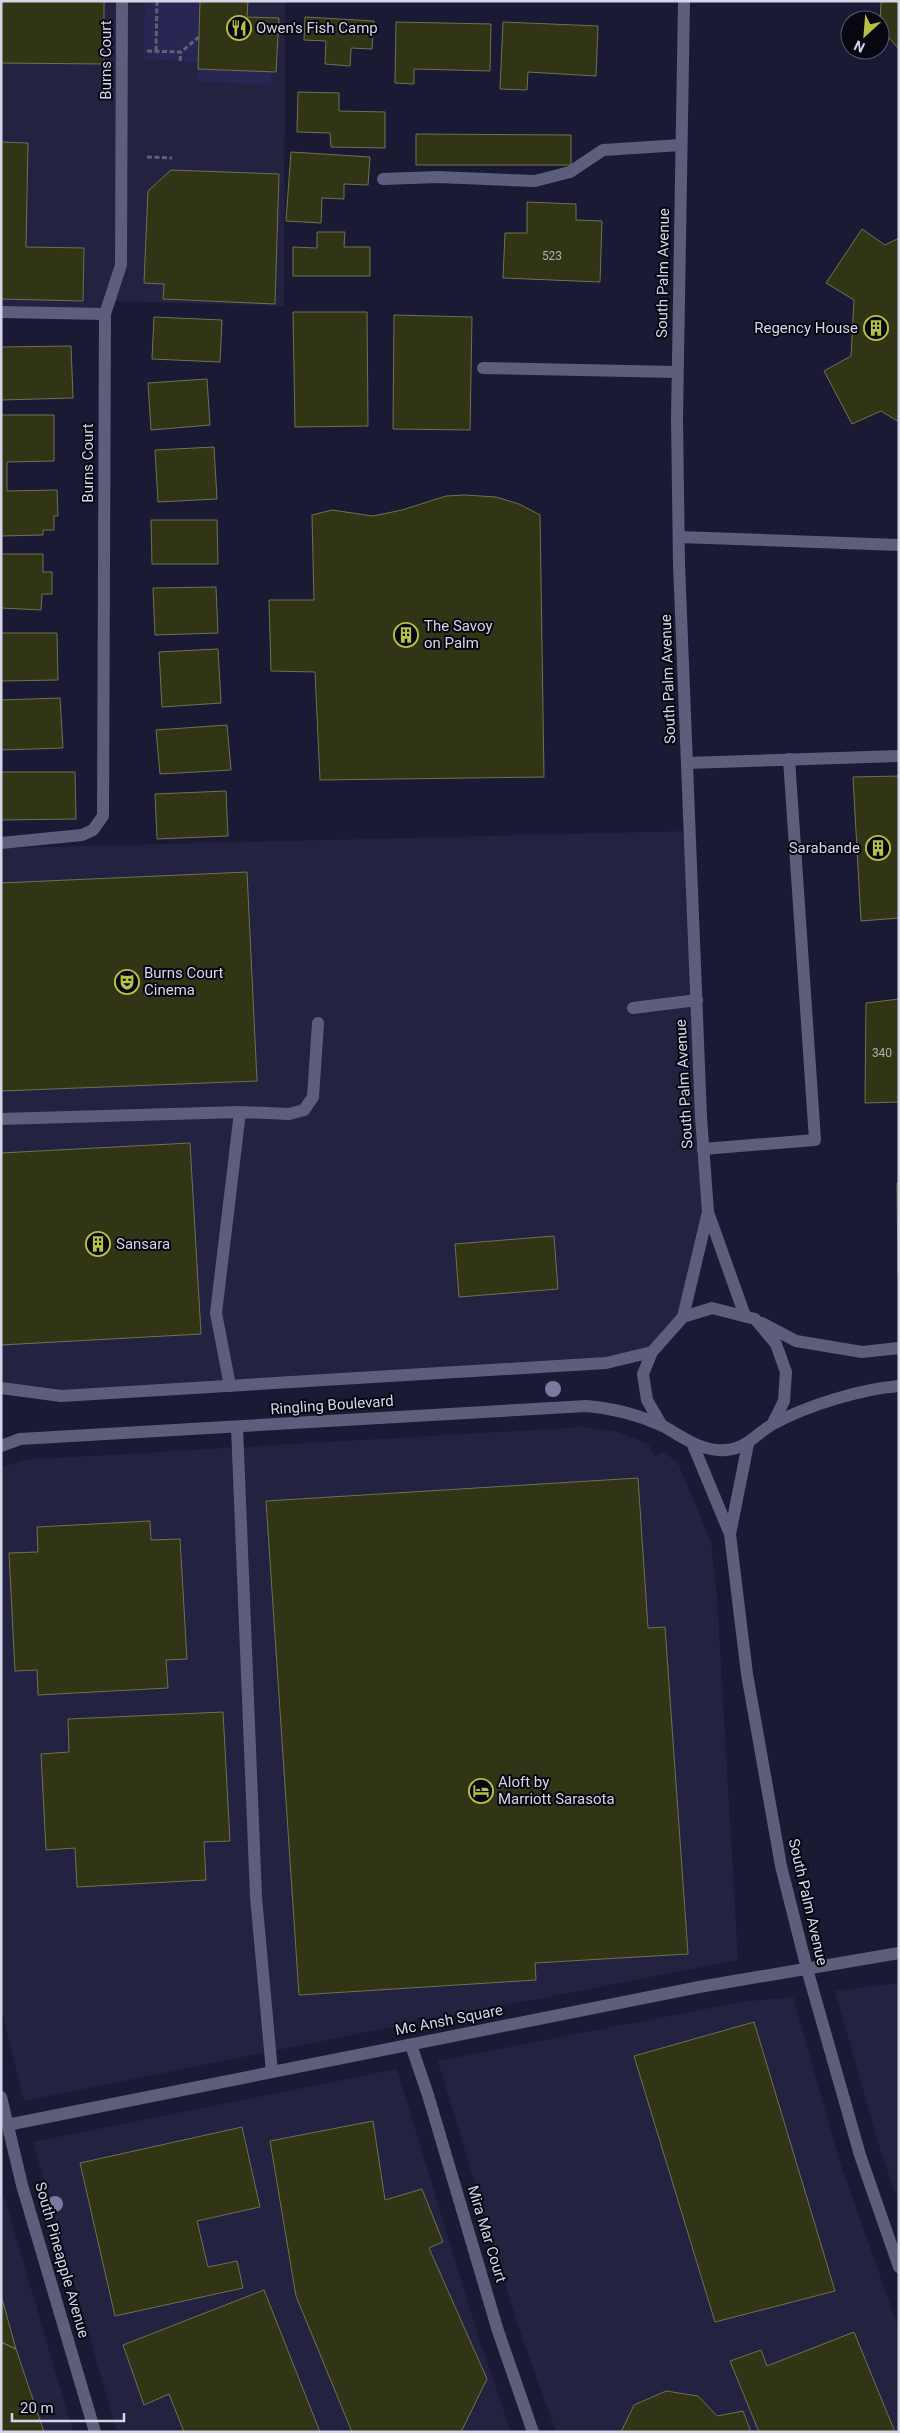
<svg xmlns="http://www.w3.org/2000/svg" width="900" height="2433" font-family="Roboto,sans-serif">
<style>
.built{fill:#242241}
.green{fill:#2a2653}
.building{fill:#323515;stroke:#6e7251}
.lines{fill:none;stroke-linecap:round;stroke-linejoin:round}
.path{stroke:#616077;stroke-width:3;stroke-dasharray:5 2.5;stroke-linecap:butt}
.service{stroke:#5d5d7c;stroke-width:12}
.minor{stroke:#5d5d7c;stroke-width:12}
.tertiary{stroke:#5d5d7c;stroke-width:12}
.tree{fill:#7a7a9e}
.labels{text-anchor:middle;stroke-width:4;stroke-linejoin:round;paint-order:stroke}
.number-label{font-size:12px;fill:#acadb2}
.poi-label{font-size:15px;fill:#d4d5e7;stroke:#070712;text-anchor:start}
.street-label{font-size:15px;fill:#d4d5e7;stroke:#070712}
</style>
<rect width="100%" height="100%" fill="#1b1a34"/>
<!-- built -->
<path class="built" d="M1 1H285L284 306 109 301 105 314 1 312Z
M690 831 708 1212 683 1317 652 1352 606 1363 61 1396 1 1388V848Z
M583 1427 618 1432 648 1444 655 1456 662 1452 677 1461 711 1542 717 1598 738 1960 424 2021 422 2016 406 2024 24 2101 1 2008V1468L22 1460Z
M899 1983V2204L879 2146 835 1991Z
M793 1997 840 2162 899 2330V2432H556L517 2323 438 2061 741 2002Z
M397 2069 479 2339 511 2432H117L33 2142Z
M1 2187 3 2193 73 2432H1Z"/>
<!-- green -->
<path class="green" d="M145 1H200L198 62 143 59Z
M198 69 271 72V85L197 81Z"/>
<!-- building -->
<path class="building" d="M1 1H104V64L1 63Z
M200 1H248L247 17 279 18 276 72 198 69Z
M881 1H899V49L880 28Z
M305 17 374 21 372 49 351 48 350 66 325 64 326 41 304 40Z
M396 22 491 24 490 71 414 69V84L395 83Z
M503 22 598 26 596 76 528 72 527 90 500 89Z
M298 92 339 93V111L385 112V148L331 147 330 133 297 132Z
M416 134 571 135V165H416Z
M1 142 28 143 26 247 84 248 83 301 1 299Z
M291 152 370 157 368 185 344 184V199L322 198 321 223 286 221Z
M171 170 279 174 275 304 163 299 164 284 144 283 148 191Z
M527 202 576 204V220L602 221 600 282 503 278 505 233H527Z
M862 229 885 245 899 238V422L881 411 852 424 824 371 851 356 854 300 826 283Z
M317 232H345L344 247H370V276H293V247L317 248Z
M293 312H367L368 426 295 427Z
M394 315 472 317 470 430 393 429Z
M154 317 222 320 220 362 152 359Z
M71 346 73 398 1 400V347Z
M207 379 210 425 151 430 148 383Z
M1 415H54V461L7 462V491L57 490 58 516H54V530H43V535L1 536Z
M214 447 217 499 158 502 155 450Z
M465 495 496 497 519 504 540 515 544 777 320 780 315 672 271 671 269 600H314L312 515 332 510 373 516 402 510 446 496Z
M151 520H217L218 564H152Z
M1 554H43V572H52V594H42L41 610 1 608Z
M216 587 218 633 155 635 153 588Z
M1 633H57L58 680 1 681Z
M218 649 221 703 162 707 159 652Z
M60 698 63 748 1 750V700Z
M227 725 231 770 160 774 156 730Z
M1 772H75L76 819 1 820Z
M899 776V918L861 921 853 777Z
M226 791 228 836 157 839 155 794Z
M247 872 257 1081 1 1091V883Z
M899 999V1102L865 1103 866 1003Z
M190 1143 201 1334 1 1345V1153Z
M897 1183H899V1274H898Z
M554 1236 558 1289 459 1297 455 1244Z
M638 1478 648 1628 665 1627 688 1954 535 1963 536 1980 299 1995 266 1501Z
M150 1521 151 1540 180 1539 187 1659 166 1660 168 1688 38 1695 37 1670 15 1671 9 1553 38 1552 37 1527Z
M223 1712 230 1841 204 1842 206 1880 77 1887 75 1848 46 1850 41 1754 69 1752 68 1719Z
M754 2022 835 2291 715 2322 634 2056Z
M373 2121 385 2200 422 2189 443 2242 429 2248 487 2379 461 2432H352L296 2296 270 2141Z
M242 2127 260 2207 197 2221 208 2267 237 2261 243 2288 115 2316 80 2163Z
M264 2290 320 2432H184L169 2394 144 2405 123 2345Z
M1 2295 16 2349 1 2342Z
M854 2332 895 2432H759L730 2361 761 2350 767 2366Z
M1 2342 16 2349 44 2432H1Z
M666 2391 698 2396 717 2416 743 2411 751 2432H621L634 2405Z"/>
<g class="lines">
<!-- path -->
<path class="path" d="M147 51 181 52 199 37
M156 51 157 1
M180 61 181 52
M147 157 172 158"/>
<!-- service -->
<path class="service" d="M383 179 438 177 535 181 570 172 603 150 681 145
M483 368 677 372
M679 537 899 545
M687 763 899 756
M1 843 82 835 93 830 103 816 105 314 121 265 122 1
M633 1008 697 1000
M1 1119 240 1112 289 1114 304 1110 313 1097 318 1023
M703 1149 815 1140 789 759
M230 1386 216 1313 240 1112
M237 1427 256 1897 272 2072"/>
<!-- minor -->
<path class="minor" d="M684 1 677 418 679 564 701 1117 708 1212
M1 312 105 314
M683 1317 708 1212 745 1316
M693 1445 730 1534 748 1444
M730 1534 747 1674 781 1866 807 1969 860 2155 899 2267
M411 2045 428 2095 498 2331 533 2432
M7 2125 699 1987 899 1953"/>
<!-- tertiary -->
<path class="tertiary" d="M762 1323 796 1341 862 1352 899 1348
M1 1388 61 1396 606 1363 652 1352
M662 1426 647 1400 643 1374 652 1352 683 1317 712 1308 755 1319 776 1344 786 1372 784 1401 773 1423
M1 1446 20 1439 586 1406C612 1408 639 1415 663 1426 683 1437 701 1452 726 1450 749 1448 757 1432 775 1423 809 1405 861 1389 899 1386
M1 2097 22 2185 95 2432"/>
</g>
<!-- trees -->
<g class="tree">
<circle cx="553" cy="1389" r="8"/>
<circle cx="55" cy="2204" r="8"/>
</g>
<!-- icons -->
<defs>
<symbol id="restaurant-ring" viewBox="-11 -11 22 22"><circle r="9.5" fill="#070712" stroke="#b7c148" stroke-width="1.5"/><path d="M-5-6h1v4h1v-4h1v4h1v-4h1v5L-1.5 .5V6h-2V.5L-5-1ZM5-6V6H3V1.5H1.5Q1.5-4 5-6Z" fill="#b7c148"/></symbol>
<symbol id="building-ring" viewBox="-11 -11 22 22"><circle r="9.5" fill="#070712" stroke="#b7c148" stroke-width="1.5"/><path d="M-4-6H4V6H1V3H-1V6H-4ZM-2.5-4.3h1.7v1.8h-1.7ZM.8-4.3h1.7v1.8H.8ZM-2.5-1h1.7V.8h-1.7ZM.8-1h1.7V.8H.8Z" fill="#b7c148"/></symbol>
<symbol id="theatre-ring" viewBox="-11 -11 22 22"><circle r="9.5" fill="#070712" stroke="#b7c148" stroke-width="1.5"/><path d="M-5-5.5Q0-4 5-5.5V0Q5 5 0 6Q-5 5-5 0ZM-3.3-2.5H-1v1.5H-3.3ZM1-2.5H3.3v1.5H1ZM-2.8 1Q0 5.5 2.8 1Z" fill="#b7c148"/></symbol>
<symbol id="hotel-ring" viewBox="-11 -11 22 22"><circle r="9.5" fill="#070712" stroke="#b7c148" stroke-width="1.5"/><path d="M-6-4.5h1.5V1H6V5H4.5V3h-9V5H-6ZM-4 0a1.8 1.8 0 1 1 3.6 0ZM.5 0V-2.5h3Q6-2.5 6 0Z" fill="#b7c148"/></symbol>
</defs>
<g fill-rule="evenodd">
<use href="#restaurant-ring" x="225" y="14" width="28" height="28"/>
<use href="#building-ring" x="862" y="314" width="28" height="28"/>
<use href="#building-ring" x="392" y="621" width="28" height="28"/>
<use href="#building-ring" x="864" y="834" width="28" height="28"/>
<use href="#theatre-ring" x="113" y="968" width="28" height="28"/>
<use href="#building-ring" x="84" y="1230" width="28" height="28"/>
<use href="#hotel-ring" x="467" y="1777" width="28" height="28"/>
</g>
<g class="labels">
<!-- number labels -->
<g class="number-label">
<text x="552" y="260">523</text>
<text x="882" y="1057">340</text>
</g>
<!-- poi labels -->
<g class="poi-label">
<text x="256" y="33">Owen's Fish Camp</text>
<text x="858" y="333" text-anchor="end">Regency House</text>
<text x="424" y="631">The Savoy<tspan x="424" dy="17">on Palm</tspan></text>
<text x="860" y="853" text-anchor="end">Sarabande</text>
<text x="144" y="978">Burns Court<tspan x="144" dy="17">Cinema</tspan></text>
<text x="116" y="1249">Sansara</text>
<text x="498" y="1787">Aloft by<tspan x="498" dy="17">Marriott Sarasota</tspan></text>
</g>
<!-- street labels -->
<g class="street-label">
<text transform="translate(106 60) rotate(-90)" y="5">Burns Court</text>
<text transform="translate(663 273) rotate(-89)" y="5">South Palm Avenue</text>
<text transform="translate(88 463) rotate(-90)" y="5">Burns Court</text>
<text transform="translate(668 679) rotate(-92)" y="5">South Palm Avenue</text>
<text transform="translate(684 1084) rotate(-93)" y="5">South Palm Avenue</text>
<text transform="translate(332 1405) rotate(-4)" y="5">Ringling Boulevard</text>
<text transform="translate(808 1902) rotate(77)" y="5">South Palm Avenue</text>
<text transform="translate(449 2020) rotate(-11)" y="5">Mc Ansh Square</text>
<text transform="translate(487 2234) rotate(73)" y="5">Mira Mar Court</text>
<text transform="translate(62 2260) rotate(74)" y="5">South Pineapple Avenue</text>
</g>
</g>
<!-- border -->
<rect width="900" height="2433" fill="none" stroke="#d4d5e7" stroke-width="5"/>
<!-- north arrow -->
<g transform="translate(865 35) rotate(206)"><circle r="24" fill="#070712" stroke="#595967"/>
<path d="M0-4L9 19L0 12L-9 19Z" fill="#b7c148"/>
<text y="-8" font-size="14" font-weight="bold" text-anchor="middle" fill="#d4d5e7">N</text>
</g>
<!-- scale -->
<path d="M12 2413v8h112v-8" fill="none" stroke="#d4d5e7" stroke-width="2.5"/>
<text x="20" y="2413" font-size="15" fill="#d4d5e7" stroke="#070712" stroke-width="4" paint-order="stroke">20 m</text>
</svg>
